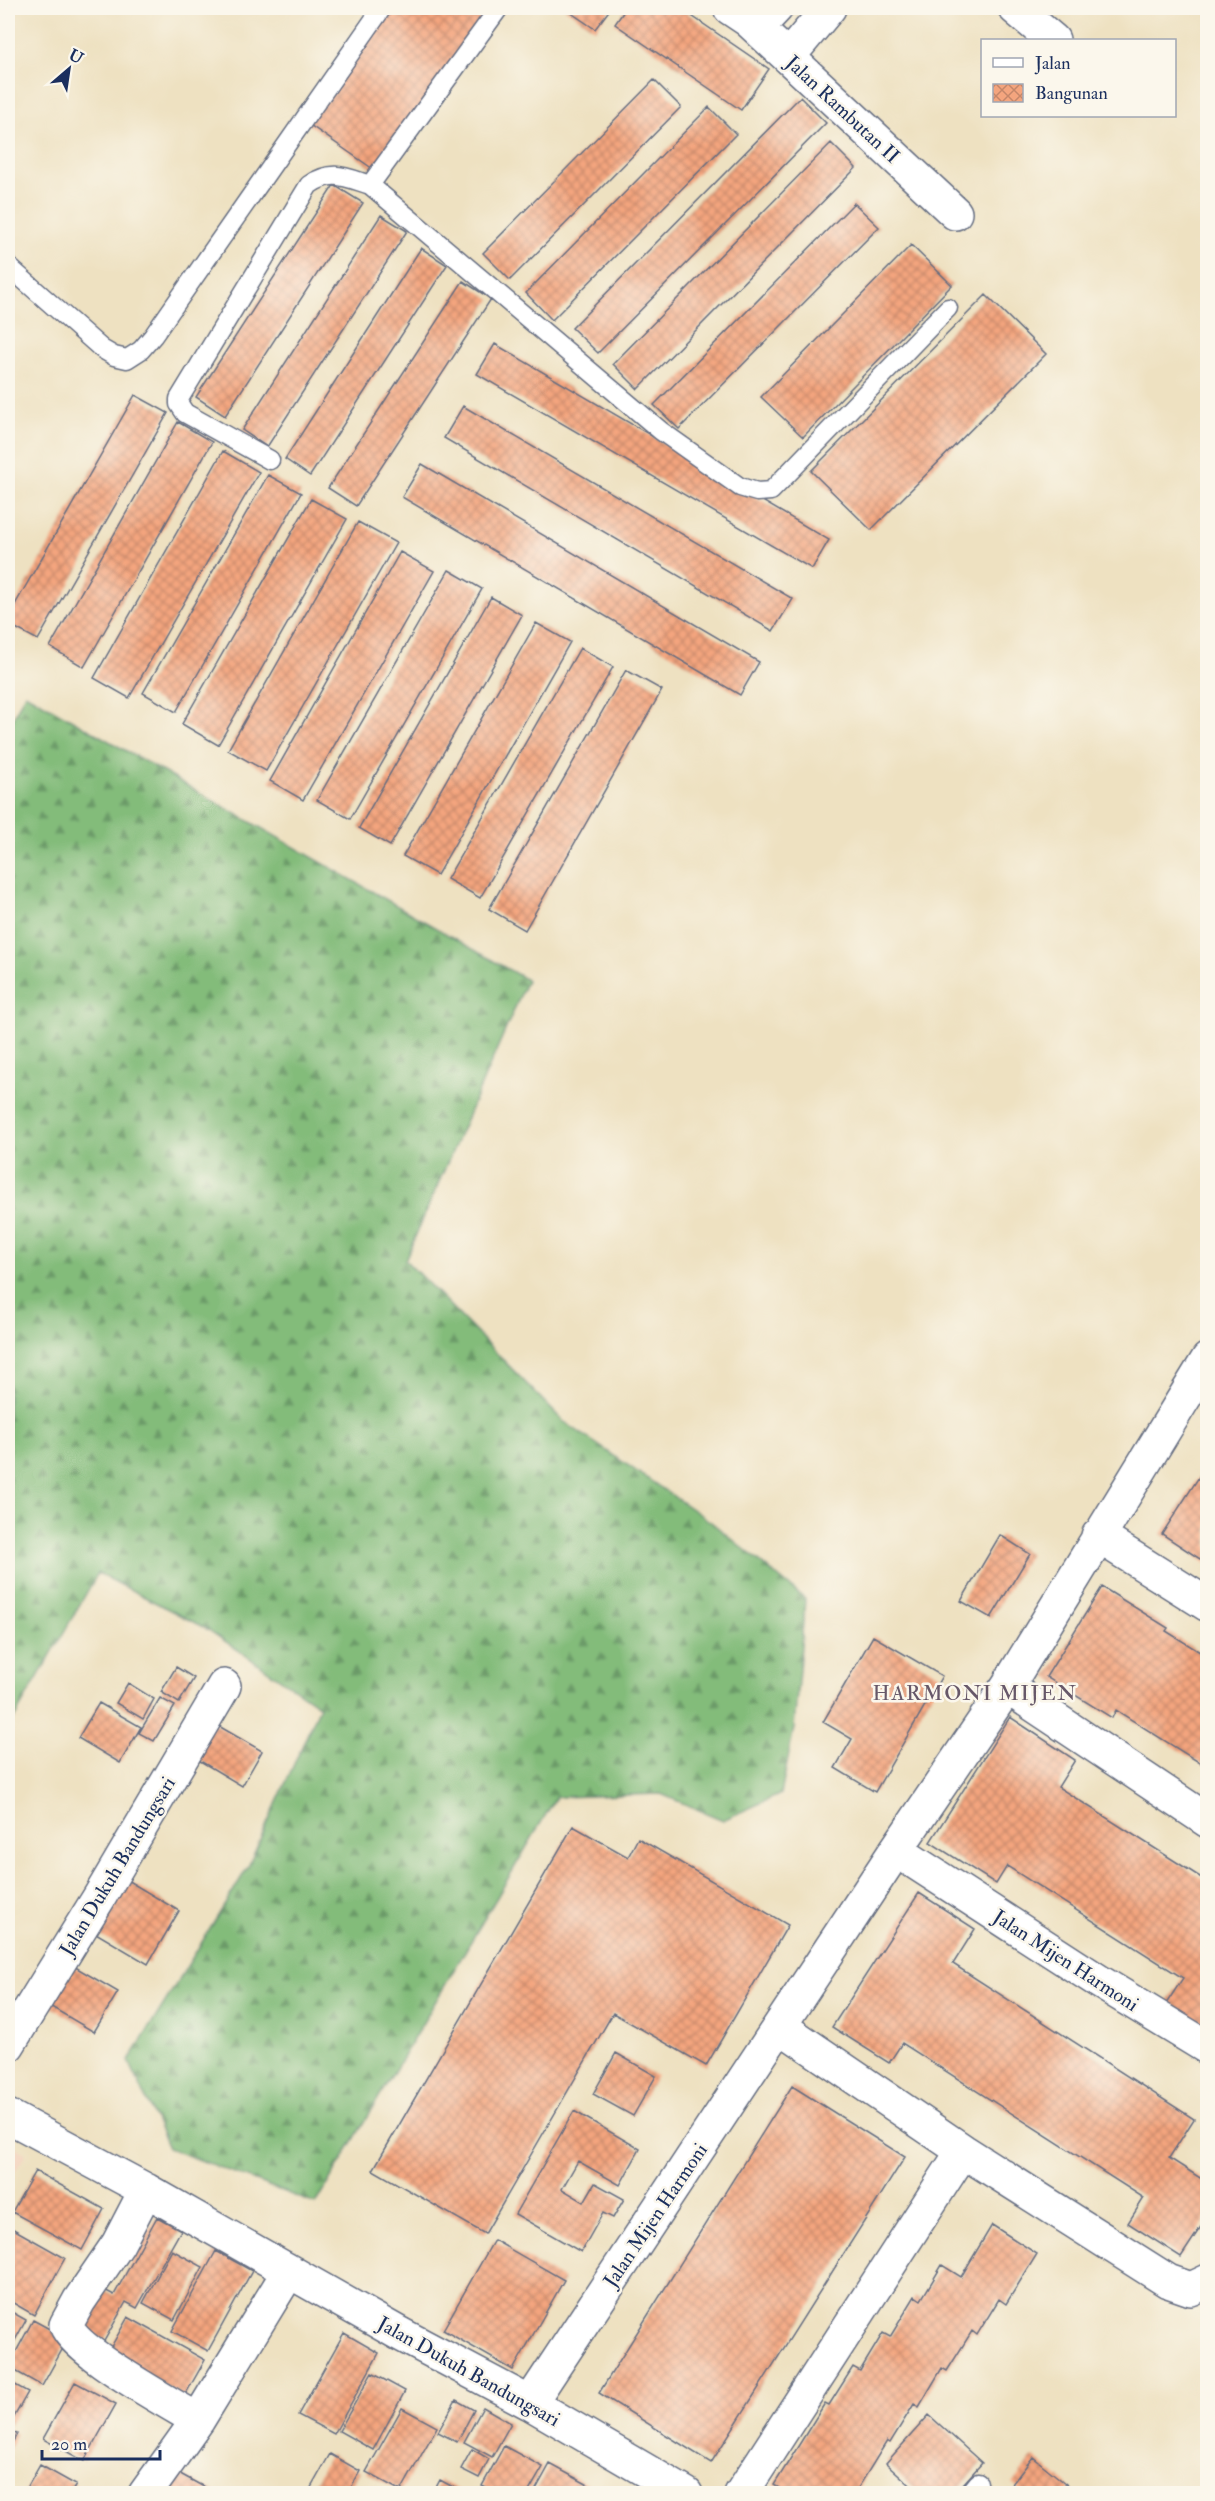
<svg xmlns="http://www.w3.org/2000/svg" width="1215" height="2501" font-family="'IM FELL Double Pica',serif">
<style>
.built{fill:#f3d4bf}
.forest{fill:url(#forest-firs);stroke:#4f766c;stroke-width:1.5}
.building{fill:url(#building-cross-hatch)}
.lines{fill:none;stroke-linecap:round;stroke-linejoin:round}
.service-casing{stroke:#656d81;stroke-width:21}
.minor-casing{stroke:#656d81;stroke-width:36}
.service{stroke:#fff;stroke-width:18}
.minor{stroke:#fff;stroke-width:33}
.labels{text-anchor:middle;stroke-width:5;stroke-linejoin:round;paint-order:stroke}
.street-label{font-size:20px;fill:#1b2f5e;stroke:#fbf7ec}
.neighbourhood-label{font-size:21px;letter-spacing:1.5px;fill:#675869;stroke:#fbf7ec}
</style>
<defs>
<pattern id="forest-firs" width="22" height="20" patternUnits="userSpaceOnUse" patternTransform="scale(1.5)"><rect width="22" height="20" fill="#83bc7a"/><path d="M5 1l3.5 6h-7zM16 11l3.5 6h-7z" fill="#6a9967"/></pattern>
<pattern id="building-cross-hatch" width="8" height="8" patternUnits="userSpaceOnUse" patternTransform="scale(1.5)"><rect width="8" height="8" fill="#f4a57e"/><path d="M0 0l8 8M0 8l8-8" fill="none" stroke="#c5876a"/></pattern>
</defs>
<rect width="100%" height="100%" fill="#fbf7ec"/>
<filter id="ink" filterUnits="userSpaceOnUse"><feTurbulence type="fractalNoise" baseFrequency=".0167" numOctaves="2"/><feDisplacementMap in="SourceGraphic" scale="12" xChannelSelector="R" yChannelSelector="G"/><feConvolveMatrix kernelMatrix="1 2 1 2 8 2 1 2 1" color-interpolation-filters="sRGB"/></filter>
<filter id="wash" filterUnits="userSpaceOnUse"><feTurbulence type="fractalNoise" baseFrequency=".008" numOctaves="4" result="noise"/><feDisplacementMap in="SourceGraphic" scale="24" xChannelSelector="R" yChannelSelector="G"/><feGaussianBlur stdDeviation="1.35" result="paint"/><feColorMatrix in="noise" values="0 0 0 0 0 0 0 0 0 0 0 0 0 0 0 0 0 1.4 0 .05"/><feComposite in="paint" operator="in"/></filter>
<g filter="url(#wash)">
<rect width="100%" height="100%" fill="#eee1c1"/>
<!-- built -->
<path class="built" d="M8 2142 26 2154 8 2183Z"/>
<!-- forest -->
<path class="forest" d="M25 693 527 980 405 1260 563 1421 711 1522 805 1599 794 1728 781 1794 723 1820 661 1794 556 1797 316 2204 168 2148 129 2061 248 1867 320 1706 207 1629 98 1573 8 1729V729Z"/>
<g id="blocks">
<!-- building -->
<path class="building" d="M387 8H489L376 171 307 123Z
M564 8H611L595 29Z
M626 8H680L769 69 741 110 615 24Z
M654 80 681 107 510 280 483 253Z
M800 97 826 123 598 353 572 328Z
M709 107 736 134 552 320 526 293Z
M831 143 856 168 638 389 613 364Z
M334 185 363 203 225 416 196 397Z
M854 203 879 227 679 429 654 405Z
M381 215 407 231 267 447 242 430Z
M911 245 952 285 803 437 761 397Z
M421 248 447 265 310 476 285 459Z
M463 281 491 299 356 506 328 488Z
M986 295 1046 354 871 530 811 471Z
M495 344 829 540 812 569 477 374Z
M135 395 168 413 38 640 8 624V617Z
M463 406 793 599 773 631 444 438Z
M178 422 212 442 84 667 50 647Z
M223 451 259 472 129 698 94 678Z
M422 464 759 662 740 695 402 497Z
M268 475 301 493 176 712 143 693Z
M311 499 347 519 218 745 182 724Z
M358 522 396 543 266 771 228 750Z
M400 552 434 571 303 800 270 781Z
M449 570 482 589 350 819 317 800Z
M491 597 522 615 390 846 359 828Z
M536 623 570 642 437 875 403 856Z
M580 648 613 667 480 898 447 879Z
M626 670 662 690 525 930 489 909Z
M1208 1463V1561L1206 1563 1162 1534Z
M1000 1535 1030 1554 991 1618 961 1601Z
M1102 1587 1168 1628 1166 1631 1208 1657V1768L1116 1710 1112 1718 1046 1677Z
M873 1636 942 1676 875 1792 835 1768 852 1739 823 1722Z
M176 1667 194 1678 179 1703 161 1692Z
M128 1683 154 1699 143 1719 116 1703Z
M160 1698 175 1706 154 1741 139 1733Z
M99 1703 141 1727 120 1763 78 1738Z
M1010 1717 1075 1760 1058 1787 1208 1882V2035L1164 2007 1183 1978 1007 1866 996 1884 930 1842Z
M210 1721 262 1751 242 1786 190 1755Z
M573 1826 628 1857 638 1838 788 1925 706 2066 613 2013 485 2234 373 2170Z
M120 1876 179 1911 148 1964 89 1929Z
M919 1893 975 1929 953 1964 1194 2119 1169 2158 1208 2183V2216L1181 2257 1128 2223 1144 2198 902 2043 889 2063 832 2027Z
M65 1961 118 1992 94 2032 41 2001Z
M616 2053 656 2076 633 2116 593 2094Z
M792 2086 905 2157 711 2463 599 2393Z
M574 2111 640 2149 620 2185 578 2161 562 2189 584 2202 595 2183 624 2199 613 2218 603 2213 581 2252 515 2214Z
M35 2171 104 2209 82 2250 12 2212Z
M157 2217 181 2230 137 2308 126 2302 103 2343 72 2326 95 2285 114 2295Z
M992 2225 1037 2254 1006 2304 999 2299 977 2335 972 2331 947 2371 942 2368 919 2407 914 2404 890 2443 887 2441 855 2493H780L782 2490 774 2485 825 2403 829 2405 853 2367 860 2371 883 2333 890 2337 915 2296 921 2300 942 2265 961 2277Z
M8 2226 65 2258 34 2315 8 2300Z
M494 2240 564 2280 513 2370 443 2330Z
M172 2250 203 2267 174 2320 143 2303Z
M216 2251 252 2271 208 2351 172 2331Z
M8 2310 26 2320 8 2353Z
M128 2317 205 2360 184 2397 107 2354Z
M33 2320 68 2339 42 2386 8 2367Z
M344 2333 379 2353 334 2434 298 2415Z
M372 2373 405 2391 373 2450 339 2431Z
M8 2381 28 2392 9 2426 8 2425Z
M75 2382 116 2404 84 2461 43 2439Z
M456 2400 474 2410 457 2442 438 2432Z
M483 2407 511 2423 492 2457 464 2442Z
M402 2408 437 2427 401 2491 366 2472Z
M929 2415 982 2463 955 2493H919L886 2463Z
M8 2429 17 2434 8 2450Z
M504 2446 543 2467 528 2493H496L482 2486Z
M472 2449 489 2459 479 2478 461 2469Z
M330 2454 360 2471 348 2493H308Z
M1033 2457 1071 2488 1067 2493H1015L1019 2489 1012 2484Z
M550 2464 603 2493H534Z
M40 2465 76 2485 71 2493H24Z
M173 2470 215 2493H160Z
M440 2480 464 2493H433Z"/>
</g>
</g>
<g filter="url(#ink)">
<use href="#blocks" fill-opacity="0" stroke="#656d81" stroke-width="1.5"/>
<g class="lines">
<defs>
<path id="service" d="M499 8 370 185 661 431 740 487 757 492 771 491 948 308
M8 266 102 349 114 356 127 359 141 350 153 336 382 8
M270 460 185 413 179 404V399L309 185C332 169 345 177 370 185
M969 2494 978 2483"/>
<path id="minor" d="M730 8 748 20 788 57 955 213
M1015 8 1053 40
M757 28 776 8
M788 57 829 8
M1098 1536 1208 1605
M1007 1687 1208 1821
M896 1850 1100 1982 1208 2048
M781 2027 963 2151 1168 2281 1191 2289 1208 2281
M8 2045 100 1896 224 1686
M8 2116 146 2190 400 2334 530 2403 686 2494
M146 2190 118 2244 79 2301 66 2325C74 2351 171 2404 198 2420
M530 2403 896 1850 1007 1687 1208 1359
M145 2494 198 2420 289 2271
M741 2494 963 2151"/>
</defs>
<!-- service casing -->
<use href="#service" class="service-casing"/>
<!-- minor casing -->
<use href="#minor" class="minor-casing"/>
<!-- service -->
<use href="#service" class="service"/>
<!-- minor -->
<use href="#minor" class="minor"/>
</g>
</g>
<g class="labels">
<!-- street labels -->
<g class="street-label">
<text transform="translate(843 109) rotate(43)" y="7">Jalan Rambutan II</text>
<text transform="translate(117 1866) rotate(-59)" y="7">Jalan Dukuh Bandungsari</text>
<text transform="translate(1066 1960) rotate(33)" y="7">Jalan Mijen Harmoni</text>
<text transform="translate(655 2215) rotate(-56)" y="7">Jalan Mijen Harmoni</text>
<text transform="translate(469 2371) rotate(29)" y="7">Jalan Dukuh Bandungsari</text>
</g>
<!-- neighbourhood labels -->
<g class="neighbourhood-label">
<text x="975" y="1700">HARMONI MIJEN</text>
</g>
</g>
<!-- margin -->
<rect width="1215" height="2501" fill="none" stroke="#fbf7ec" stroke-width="30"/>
<!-- legend -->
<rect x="981" y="39" width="195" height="78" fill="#fbf7ec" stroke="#a1a7b3" stroke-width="1.5"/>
<rect x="993" y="58" width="30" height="9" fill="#ffffff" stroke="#a1a7b3" stroke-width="1.5"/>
<text x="1035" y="69" font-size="18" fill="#1b2f5e">Jalan</text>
<rect x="993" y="84" width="30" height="18" fill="url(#building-cross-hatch)" stroke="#a1a7b3" stroke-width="1.5"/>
<text x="1035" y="99" font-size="18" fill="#1b2f5e">Bangunan</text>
<!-- north arrow -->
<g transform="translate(69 69) rotate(29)" stroke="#fbf7ec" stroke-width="4.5" paint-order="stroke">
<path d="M0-4.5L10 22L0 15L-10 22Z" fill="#1b2f5e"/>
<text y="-9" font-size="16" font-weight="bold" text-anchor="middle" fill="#1b2f5e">U</text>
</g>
<!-- scale -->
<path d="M42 2450v9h118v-9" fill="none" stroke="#1b2f5e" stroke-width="3"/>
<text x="51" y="2450" font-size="18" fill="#1b2f5e" stroke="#fbf7ec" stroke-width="4.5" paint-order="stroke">20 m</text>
</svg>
